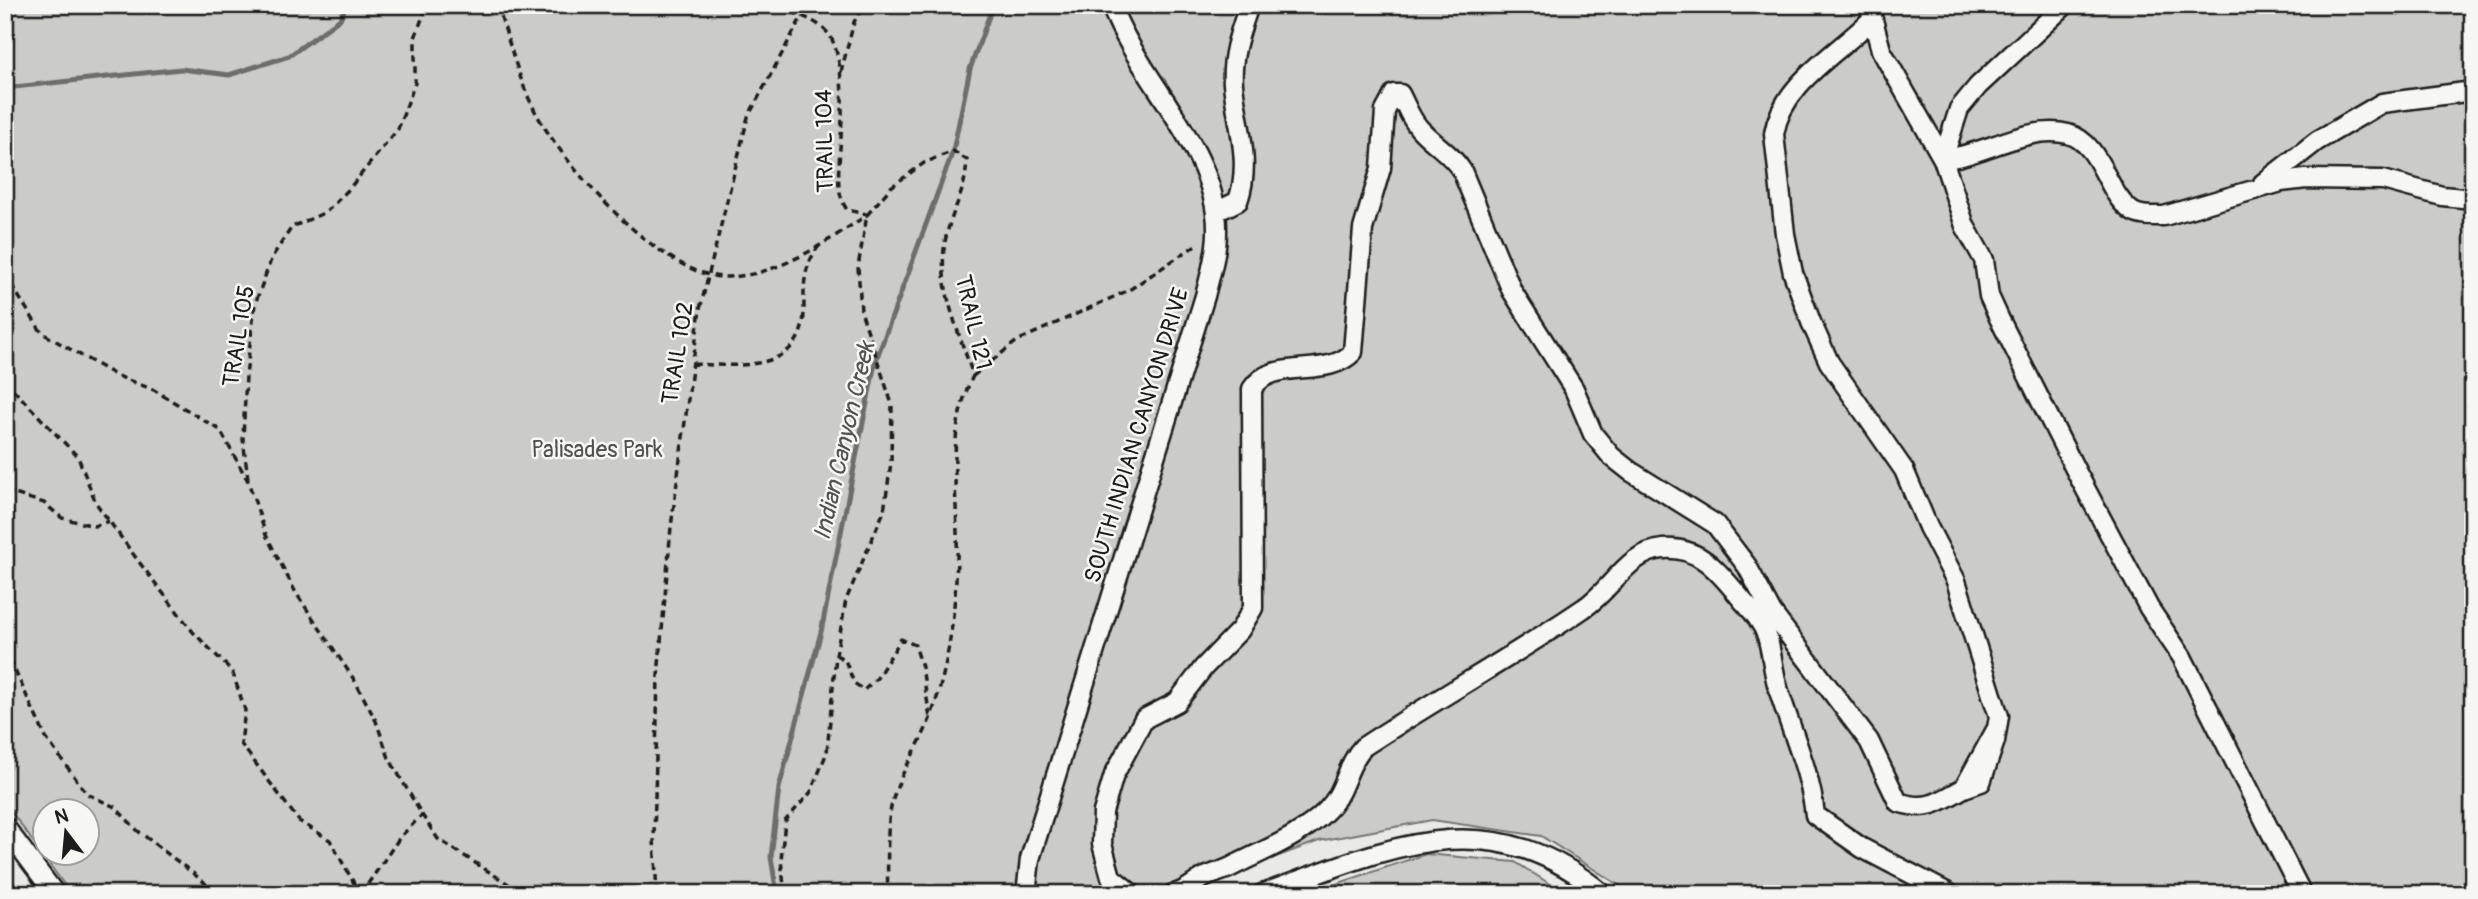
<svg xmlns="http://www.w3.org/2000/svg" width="2478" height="899" font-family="Pangolin,sans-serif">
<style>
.green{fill:#cbcbc7;stroke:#747472;stroke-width:2;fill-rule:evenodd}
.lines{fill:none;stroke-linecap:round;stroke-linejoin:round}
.stream{stroke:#6d6d6c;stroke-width:5}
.minor-casing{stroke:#1c1c1c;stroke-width:23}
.path{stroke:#1c1c1c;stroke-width:3.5;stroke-dasharray:7 5;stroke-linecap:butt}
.minor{stroke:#f6f6f2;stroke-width:18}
.labels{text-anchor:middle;stroke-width:5;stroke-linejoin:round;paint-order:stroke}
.street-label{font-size:23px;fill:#1c1c1c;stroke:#f6f6f2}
.park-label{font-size:23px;fill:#51514f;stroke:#f6f6f2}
.water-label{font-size:24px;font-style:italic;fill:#525251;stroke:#f6f6f2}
</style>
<rect width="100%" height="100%" fill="#e9e9e5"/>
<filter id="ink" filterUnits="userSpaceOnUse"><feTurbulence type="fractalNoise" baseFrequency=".0143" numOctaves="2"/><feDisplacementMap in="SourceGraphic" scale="14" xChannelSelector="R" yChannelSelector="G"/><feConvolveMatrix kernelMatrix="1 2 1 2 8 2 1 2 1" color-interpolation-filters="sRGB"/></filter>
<g filter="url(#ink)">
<!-- green -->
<path class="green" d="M5 5H2473V894H1633L1541 836 1432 820 1319 841 1176 894H71L5 803ZM46 811H88V853H46Z
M1426 854 1515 862 1566 894H1287L1324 888Z"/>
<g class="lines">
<!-- stream -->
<path class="stream" d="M5 88 181 69 229 75 289 56 340 19 346 5
M777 894 771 857 779 788 821 632 875 363 953 151 970 69 993 5"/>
<defs>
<path id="minor" d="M1869 5 1881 50 1943 159C1983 156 2027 124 2068 134 2102 143 2106 195 2133 212 2142 217 2154 216 2164 216L2281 182 2306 179 2383 180 2442 196 2473 199
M2065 5 1978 86 1959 109 1943 159 1965 226 1984 260 1989 296 1999 318 2077 473 2149 608 2182 657 2302 894
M1872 19C1839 53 1782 83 1774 134L1785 234 1793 273 1811 322 1829 362 1904 470 1928 527 1956 581 1992 695 1999 716 1995 741 1981 782 1964 788 1997 728
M1404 102 1391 100 1394 94H1400C1406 105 1410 118 1419 128 1433 144 1451 153 1462 171L1512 291 1574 389 1593 434 1611 456 1630 471 1715 524 1747 566 1772 613 1869 741 1898 802C1927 812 1939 802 1964 788
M2263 183 2317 141 2382 103 2473 91
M1216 212 1238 201C1252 161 1237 125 1233 84 1231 56 1240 32 1249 5
M5 827 55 894
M1026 894 1030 859 1205 296C1210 275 1217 254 1217 232 1219 151 1138 79 1111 5
M1132 894 1111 877 1102 844 1103 812 1114 775 1144 719 1177 702 1204 667 1240 630 1253 608 1252 389C1272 356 1327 380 1353 352L1363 229 1381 168 1385 111 1391 100
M1173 894C1185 892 1190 886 1201 879 1210 874 1221 872 1231 867 1262 851 1302 836 1327 810 1346 791 1346 765 1363 747 1436 699 1512 657 1584 608 1612 590 1627 552 1663 549 1701 545 1722 576 1743 601 1753 612 1762 622 1767 636 1772 653 1773 671 1778 688 1791 731 1810 770 1815 815L1862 848 1950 894
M1262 894C1384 850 1487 797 1603 894"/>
</defs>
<!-- minor casing -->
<use href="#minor" class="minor-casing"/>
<!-- path -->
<path class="path" d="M497 5C509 39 518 79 535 111 563 165 663 279 727 277 779 276 826 242 867 215
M768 5C788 11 818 18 830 36 845 60 843 121 840 148 839 171 835 191 847 210L866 214
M841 72 854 22 864 5
M5 275 42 333 115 375 154 390 220 430 248 481 266 535 296 593 355 681 376 721 389 758 422 815 438 839 524 894
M693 364C736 366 802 373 804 313 804 287 802 268 819 246
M973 376 1017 341 1129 290 1199 243
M5 381 78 457 96 503 139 562 193 632 232 671 245 710 241 744 299 821 330 840 360 894
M248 479 243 439 246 376 255 304 272 257 292 227 326 212 348 190 398 129 415 83V38L427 5
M5 491 44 503 62 518 94 526 109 521
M5 649 46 738 87 794 115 807 138 831 203 881 214 894
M836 655 845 660 854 683 864 690 877 678 901 639 915 645 922 667 930 718
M361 894 400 837 422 815
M657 894 654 839 658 676 671 527 700 309 748 117 808 5
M785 894 781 860 785 821 811 792 827 752 836 655 846 600 884 511 891 463 892 404 861 311 858 267 867 215 891 187 924 163 953 151 967 160C965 194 955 203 947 233 934 282 959 330 973 376 944 434 959 497 957 559 955 613 949 666 931 716 921 745 899 773 892 803 885 831 889 865 887 894
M1467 894 1493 888 1503 894"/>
<!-- minor -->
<use href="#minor" class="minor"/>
</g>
</g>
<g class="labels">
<!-- street labels -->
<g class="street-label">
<text transform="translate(824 141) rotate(-91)" y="8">TRAIL 104</text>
<text transform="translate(974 322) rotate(77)" y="8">TRAIL 121</text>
<text transform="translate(238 336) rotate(-81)" y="8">TRAIL 105</text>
<text transform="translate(677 353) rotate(-81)" y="8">TRAIL 102</text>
<text transform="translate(1136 435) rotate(-73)" y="8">SOUTH INDIAN CANYON DRIVE</text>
</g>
<!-- park labels -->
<g class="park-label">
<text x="597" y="457">Palisades Park</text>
</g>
<!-- water labels -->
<g class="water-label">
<text transform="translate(844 441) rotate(-77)" y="8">Indian Canyon Creek</text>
</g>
</g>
<!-- margin -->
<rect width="2478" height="899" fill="none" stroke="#f6f6f2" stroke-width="28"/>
<rect x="14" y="14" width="2450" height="871" fill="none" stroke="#1c1c1c" stroke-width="2.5" filter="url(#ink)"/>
<!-- north arrow -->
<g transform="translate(66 832) rotate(344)"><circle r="33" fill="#f6f6f2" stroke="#9f9f9c" stroke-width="2"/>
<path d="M0-5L12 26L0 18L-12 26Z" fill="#1c1c1c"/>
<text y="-10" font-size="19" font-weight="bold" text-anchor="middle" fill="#1c1c1c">N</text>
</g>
</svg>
